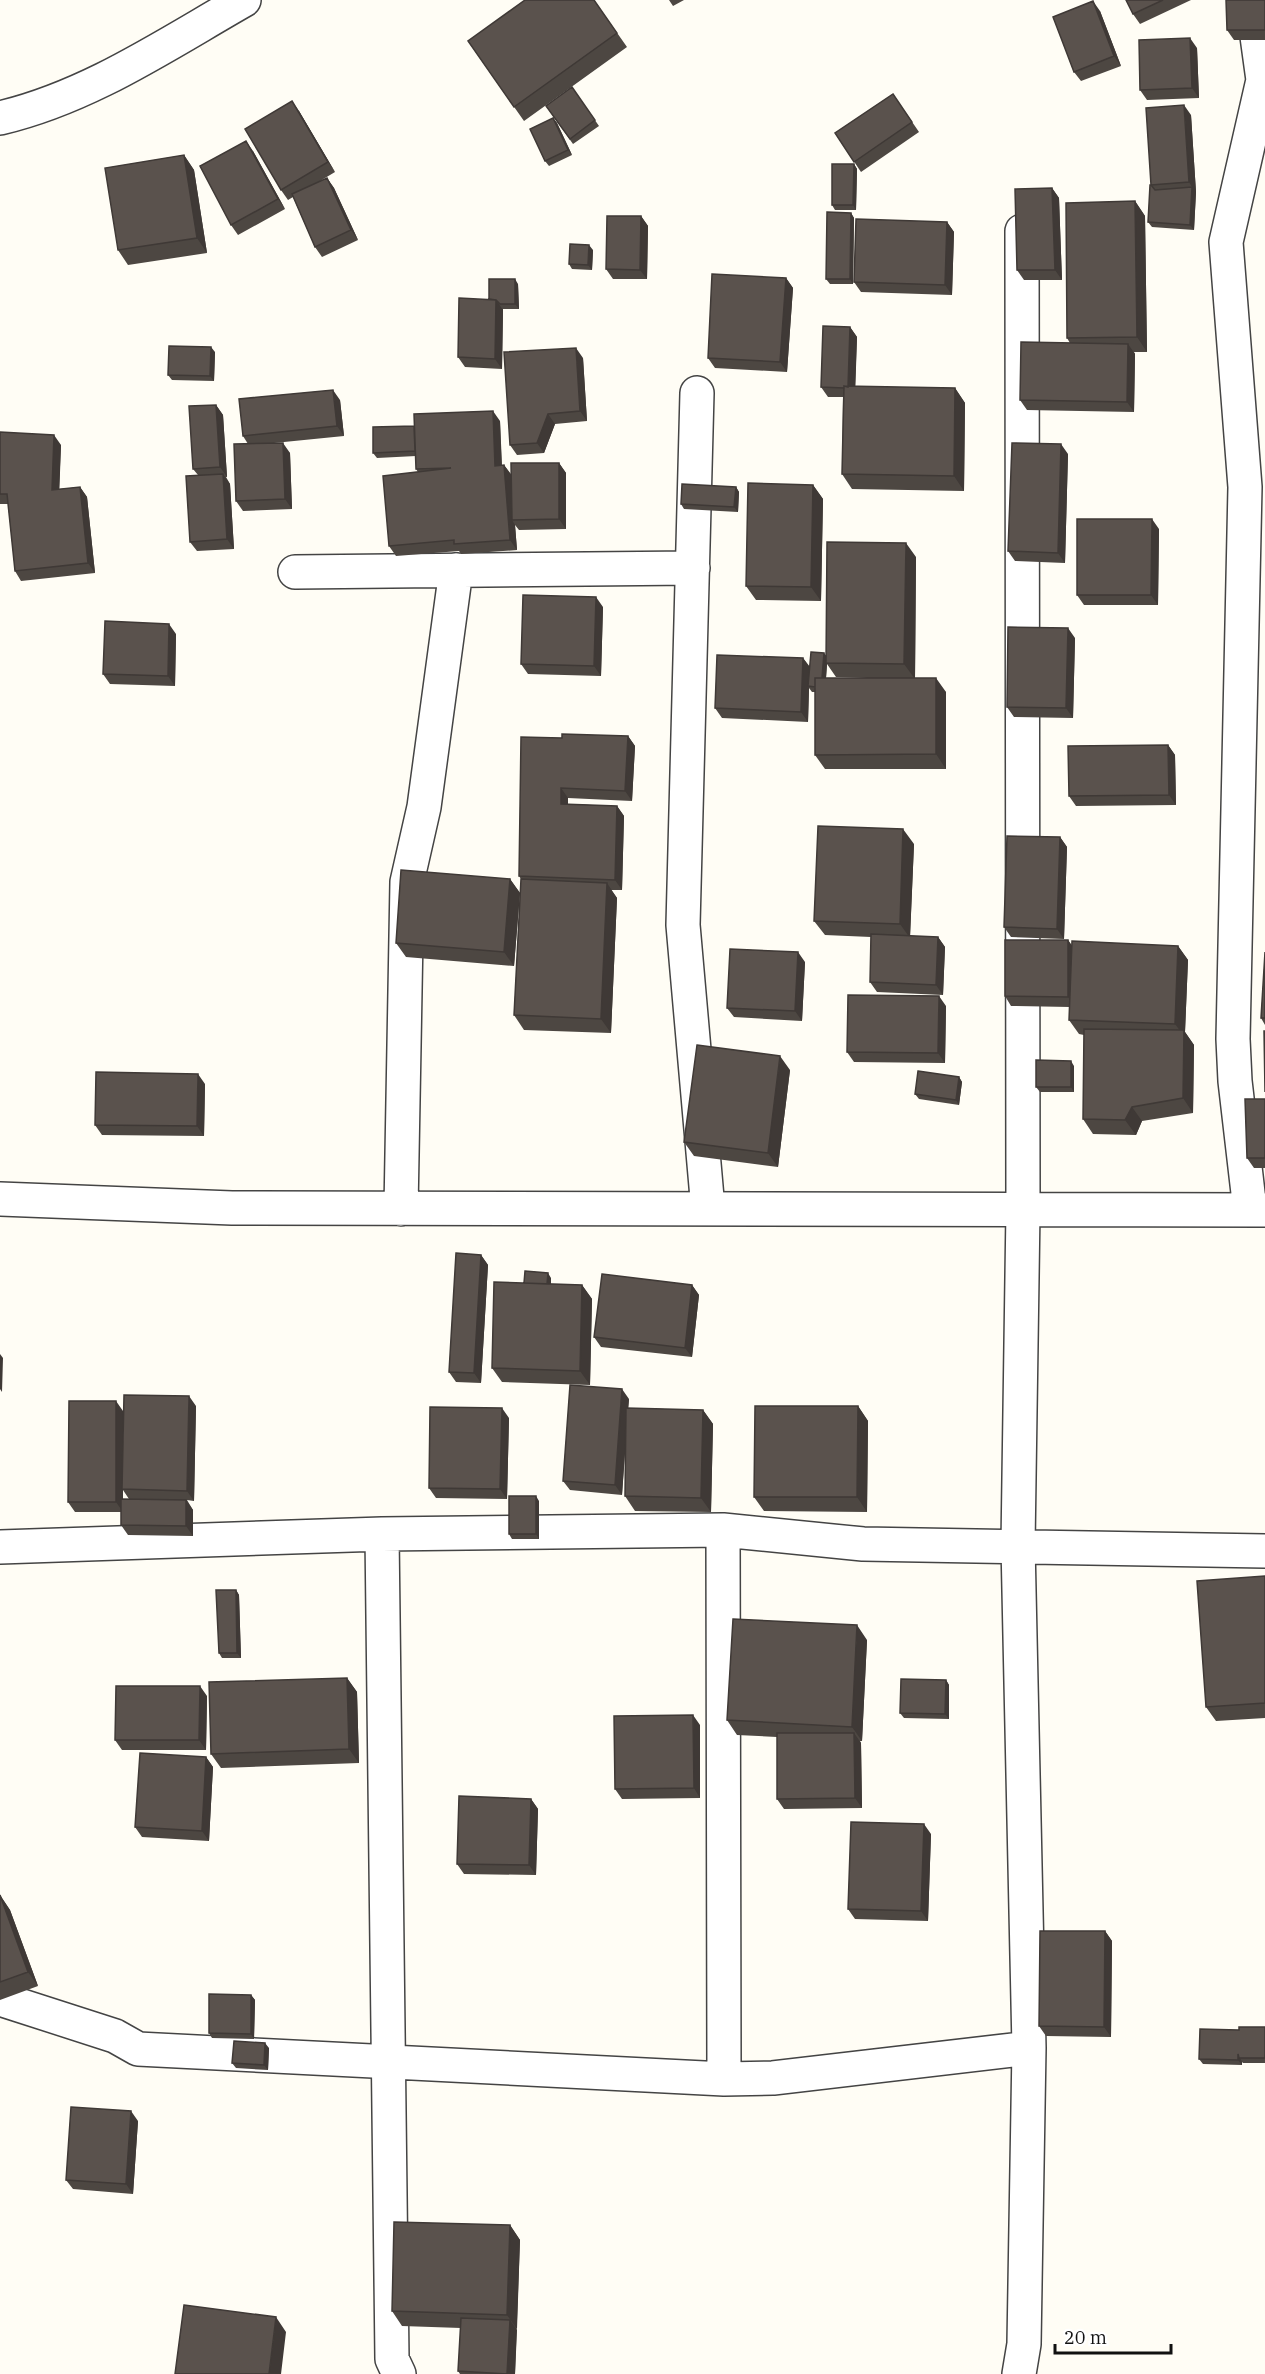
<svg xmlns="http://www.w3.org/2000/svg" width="1265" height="2374" font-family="'IBM Plex Serif',serif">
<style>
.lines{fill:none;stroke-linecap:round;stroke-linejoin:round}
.minor-casing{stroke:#444;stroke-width:36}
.minor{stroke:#fff;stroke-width:33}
.wall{fill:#4d4742;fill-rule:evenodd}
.shaded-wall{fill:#3f3936}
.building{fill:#5a524d;stroke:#3f3936;stroke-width:1.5}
</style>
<rect width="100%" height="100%" fill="#fffdf5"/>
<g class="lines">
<defs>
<path id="minor" d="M0 118C89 97 165 45 244 0
M697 393 683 925 708 1209
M295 572 693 568
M0 1199 232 1208 1265 1210
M401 1209 407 882 424 807 456 570
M1250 1210 1235 1081 1233 1039 1245 487 1226 242 1263 80 1252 0
M723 1530 724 2079
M382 1534 392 2359 399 2374
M0 1547 382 1534 723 1530 863 1544 1265 1551
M0 1999 115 2036 138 2049 724 2079 773 2078 1029 2048
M1019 2374 1024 2344 1029 2048 1018 1545 1023 1210 1022 231"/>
</defs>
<!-- minor casing -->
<use href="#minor" class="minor-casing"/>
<!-- minor -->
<use href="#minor" class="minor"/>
</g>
<!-- wall -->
<path class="wall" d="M594 0 627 47 524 121 468 41Z
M669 0H684L673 6Z
M1126 0H1191L1140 24 1133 14Z
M1265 0V40H1234L1227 30Z
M1100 11 1121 66 1081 81 1074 72Z
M1197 48 1199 98 1147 100 1140 90Z
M572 87 599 126 573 144 546 106Z
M893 94 919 132 861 172 835 133Z
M299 111 335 172 320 181 327 178 334 188 358 240 322 257 315 247 293 197 288 200 281 190Z
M1191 115 1196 192 1194 230 1152 227 1148 222 1151 185Z
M553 118 557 123 572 155 549 166 545 161Z
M253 151 285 209 238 235 231 225Z
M184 155 194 170 207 253 128 265 118 250Z
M854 164 857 169 856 210H835L832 205Z
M1052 188 1059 198 1062 280H1024L1017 270Z
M1135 201 1145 216 1147 352H1134L1135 354 1134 412 1027 410 1020 400 1070 343 1067 338Z
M851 213 854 218 853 284H830L826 279Z
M641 216 648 226 647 279H613L606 269Z
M947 222 954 232 952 295 861 292 854 282Z
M593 250 592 270 572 269 569 264Z
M786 278 793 288 787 372 715 368 708 358Z
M518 284 519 309H503L502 369 465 367 458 357 489 299Z
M850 327 857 337 855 387 955 388 965 403 964 491 852 489 842 474 843 397H828L821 387Z
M215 352 214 381 172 380 168 375Z
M583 358 587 421 555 424 544 453 517 455 510 445Z
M340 400 344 436 274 443 290 453 292 509 243 511 236 501 248 444 243 436Z
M216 405 223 415 227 477H226L230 484 234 549 197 551 190 542 198 475 193 469Z
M500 421 502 465H504L511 474 559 463 566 473V529L519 530 515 525 517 550 461 554 459 551 396 556 389 546 418 472 416 469V456L377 458 373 453 414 426Z
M0 432 61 445 59 489 80 487 87 497 95 573 21 581 15 571 8 504H0Z
M1068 454 1065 563 1015 561 1008 551Z
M813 485 823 499 821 601 756 600 746 586Z
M736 487 739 492 738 512 684 509 681 504Z
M1159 529 1158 605H1084L1077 595Z
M916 557 915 678 946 692V769H825L815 755V692H812L809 688 808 722 722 718 715 708 803 658 810 667 824 653 826 656ZM827 664 836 677 867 678H826Z
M603 607 601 676 528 674 521 664Z
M176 634 175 686 110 684 103 674Z
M1075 638 1073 718 1014 717 1007 707Z
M628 736 635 746 632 801 568 798V804L617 806 624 816 622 890H611L617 898 611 1033 524 1030 514 1015 521 879 519 876 562 738Z
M1168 745 1175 755 1176 805 1076 806 1069 796Z
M1060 837 1067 847 1064 939 1011 937 1004 927Z
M914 844 910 936 938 937 945 947 943 995 877 992 870 982 871 937 825 935 814 921Z
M510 879 520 893 514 966 406 957 396 943Z
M1068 940 1072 946H1178L1188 960 1185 1032 1194 1045 1193 1113 1142 1121 1136 1135 1093 1134 1083 1119 1084 1035 1079 1034 1069 1020 1070 1007 1011 1006 1005 996Z
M1265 952V1025L1261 1018Z
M805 962 802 1021 734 1017 727 1008Z
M946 1006 945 1063 854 1062 847 1052Z
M1074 1066V1092H1040L1036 1087Z
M790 1070 778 1167 694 1156 684 1142Z
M959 1077 962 1082 959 1105 919 1099 915 1094Z
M205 1084 204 1136 102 1135 95 1125Z
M1265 1099V1168H1254L1247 1158Z
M481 1255 488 1265 481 1383 456 1382 449 1372Z
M551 1278V1284L582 1285 592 1299 590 1385 502 1382 492 1368 524 1283Z
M692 1285 699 1295 692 1357 601 1347 594 1337Z
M629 1399 628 1408 703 1410 713 1424 711 1512 635 1511 625 1496V1450L622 1495 570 1490 563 1481Z
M196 1406 194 1501 187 1500 193 1510V1536L128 1535 121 1525V1512H75L68 1502 123 1411V1464ZM123 1490 129 1499H123Z
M858 1406 868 1421 867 1512 764 1511 754 1497Z
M509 1418 507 1499 436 1498 429 1488Z
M539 1501V1539H512L509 1534Z
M1265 1576V1718L1216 1721 1206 1707Z
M236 1590 239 1595 241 1658H222L219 1653Z
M867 1640 862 1741H860L861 1743 862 1808 784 1809 777 1799V1737L737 1735 727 1720Z
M347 1678 357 1692 359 1763 221 1768 211 1754Z
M946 1680 949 1685V1719L904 1718 900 1713Z
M207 1696 206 1750H122L115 1740Z
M700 1725V1798L622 1799 615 1789Z
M206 1757 213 1767 209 1841 142 1837 135 1827Z
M531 1799 538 1809 536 1875 464 1874 457 1864Z
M931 1834 928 1921 855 1919 848 1909Z
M0 1895 10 1910 38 1986 0 2000Z
M1105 1931 1112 1941 1111 2037 1046 2036 1039 2026Z
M251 1995 255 2000 254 2039 212 2038 209 2033Z
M1265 2027V2063H1243L1242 2062V2065L1203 2064 1199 2059Z
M269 2048 268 2070 236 2068 232 2063Z
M138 2121 133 2194 73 2189 66 2180Z
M510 2225 520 2240 515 2374H460L458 2371 461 2328 402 2326 392 2311Z"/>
<!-- shaded-wall -->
<path class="shaded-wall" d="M1093 1 1100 11 1121 66 1114 56Z
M1190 38 1197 48 1199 98 1192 88Z
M292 101 299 111 335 172 328 162Z
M1184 105 1191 115 1196 192 1194 230 1190 225 1192 187 1189 182Z
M553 118 557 123 572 155 568 150Z
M246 141 253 151 285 209 278 199Z
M184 155 194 170 207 253 197 238Z
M854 164 857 169 856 210 853 205Z
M327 178 334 188 358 240 351 230Z
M1052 188 1059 198 1062 280 1055 270Z
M1135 201 1145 216 1147 352 1137 337Z
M851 213 854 218 853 284 850 279Z
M641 216 648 226 647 279 640 270Z
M947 222 954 232 952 295 945 285Z
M589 245 593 250 592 270 588 265Z
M786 278 793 288 787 372 780 362Z
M515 279 518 284 519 309 515 304Z
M496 300 503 310 502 369 495 359Z
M850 327 857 337 855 398 848 388Z
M1128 344 1135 354 1134 412 1127 402Z
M211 347 215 352 214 381 210 376Z
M576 348 583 358 587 421 580 411Z
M955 388 965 403 964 491 954 476Z
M333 390 340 400 344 436 337 426Z
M216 405 223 415 227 477 220 467Z
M493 411 500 421 502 476 495 466Z
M548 414 555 424 544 453 537 443Z
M54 435 61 445 59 500 52 490Z
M283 443 290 453 292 509 285 499Z
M1061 444 1068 454 1065 563 1058 553Z
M559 463 566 473V529L559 519Z
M504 465 511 475 512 520 515 525 517 550 510 540Z
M223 474 230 484 234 549 227 539Z
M813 485 823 499 821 601 811 587Z
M80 487 87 497 95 573 88 563Z
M736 487 739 492 738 512 734 507Z
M1152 519 1159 529 1158 605 1151 595Z
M906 543 916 557 915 679 904 664Z
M596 597 603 607 601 676 594 666Z
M169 624 176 634 175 686 168 676Z
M1068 628 1075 638 1073 718 1066 708Z
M824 653 828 658 826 663 827 664 825 692 821 687Z
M803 658 810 668 808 686 809 688 808 722 801 712Z
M936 678 946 692V769L936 754Z
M628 736 635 746 632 801 625 791Z
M1168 745 1175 755 1176 805 1169 795Z
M561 788 568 798V814L561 804Z
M617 806 624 816 622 890 615 880Z
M903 829 914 844 910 938 900 924Z
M1060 837 1067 847 1064 939 1057 929Z
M510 879 520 893 514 966 504 952Z
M607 883 617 898 611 1033 601 1019Z
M938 937 945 947 943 995 936 985Z
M1068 940 1075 950V1007L1068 997Z
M1178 946 1188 960 1185 1032 1194 1045 1193 1113 1183 1098 1184 1036 1175 1024Z
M798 952 805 962 802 1021 795 1011Z
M939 996 946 1006 945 1063 938 1053Z
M780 1056 790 1070 778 1167 768 1153Z
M1071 1061 1074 1066V1092L1071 1087Z
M198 1074 205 1084 204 1136 197 1126Z
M959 1077 962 1082 959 1105 956 1100Z
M1132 1107 1142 1121 1136 1135 1125 1120Z
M481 1255 488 1265 481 1383 474 1373Z
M548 1273 551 1278V1290L547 1285Z
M582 1285 592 1299 590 1385 580 1371Z
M692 1285 699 1295 692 1357 685 1348Z
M0 1354 3 1358 2 1392 0 1389Z
M622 1389 629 1399 622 1495 615 1485Z
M189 1396 196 1406 194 1501 187 1491Z
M116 1401 123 1411V1512L116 1502Z
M858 1406 868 1421 867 1512 857 1497Z
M502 1408 509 1418 507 1499 500 1489Z
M703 1410 713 1424 711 1512 701 1498Z
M536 1496 539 1501V1539L536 1534Z
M186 1500 193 1510V1536L186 1526Z
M236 1590 239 1595 241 1658 237 1653Z
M857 1625 867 1640 862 1741 852 1727Z
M347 1678 357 1692 359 1763 349 1749Z
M946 1680 949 1685V1719L945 1714Z
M200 1686 207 1696 206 1750 199 1740Z
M693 1715 700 1725V1798L694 1788Z
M854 1733 861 1743 862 1808 855 1798Z
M206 1757 213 1767 209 1841 202 1831Z
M531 1799 538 1809 536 1875 529 1865Z
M924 1824 931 1834 928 1921 921 1911Z
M0 1895 10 1910 38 1986 28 1972Z
M1105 1931 1112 1941 1111 2037 1104 2027Z
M251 1995 255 2000 254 2039 251 2034Z
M265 2043 269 2048 268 2070 264 2065Z
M1238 2054 1242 2062V2065L1238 2060Z
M131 2111 138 2121 133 2194 126 2184Z
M510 2225 520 2240 517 2329 507 2315Z
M276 2317 286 2332 281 2374H269Z
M510 2320 517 2330 515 2374H507Z"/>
<!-- building -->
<path class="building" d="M525 0H594L617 33 514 107 468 41Z
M1126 0H1163L1133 14Z
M1226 0H1265V30H1227Z
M1093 1 1114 56 1074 72 1053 17Z
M1190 38 1192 88 1140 90 1139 40Z
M572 87 595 120 570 139 546 106Z
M893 94 912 122 854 162 835 133Z
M292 101 328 162 281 190 245 129Z
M1184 105 1189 182 1151 185 1146 108Z
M553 118 568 150 545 161 530 129Z
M246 141 278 199 231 225 200 166Z
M184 155 197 238 118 250 105 168Z
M832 164H854L853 205H832Z
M327 178 351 230 315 247 292 194Z
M1150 185H1153H1151L1155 190 1192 187 1190 225 1148 222Z
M1052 188 1055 270H1017L1015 189Z
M1135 201 1137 337 1067 338 1066 203Z
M827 212 851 213 850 279H826Z
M607 216H641L640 270 606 269Z
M856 219 947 222 945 285 854 282Z
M570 244 589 245 588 265 569 264Z
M712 274 786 278 780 362 708 358Z
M489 279H515V304H500L496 300 489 299Z
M459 298 496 300 495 359 458 357Z
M823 326 850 327 848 387 844 386V388L821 387Z
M1021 342 1128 344 1127 402 1020 400Z
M169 346 211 347 210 376 168 375Z
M576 348 580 411 548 414 537 443 510 445 504 352Z
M844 386 955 388 954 476 842 474Z
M333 390 337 426 243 436 239 399Z
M216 405 220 467 193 469 189 406Z
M493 411 495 466 504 465 510 540 454 544V540L389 546 383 476 451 468 416 469 414 414Z
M414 426 415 451 373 453V427Z
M0 432 54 435 52 490 80 487 88 563 15 571 7 494H0Z
M283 443 285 499 236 501 234 444Z
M1012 443 1061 444 1058 553 1008 551Z
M511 463H559V519L512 520Z
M223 474 227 539 190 542 186 476Z
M748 483 813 485 811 587 746 586Z
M682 484 736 487 734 507 681 504Z
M1077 519H1152L1151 595H1077Z
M827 542 906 543 904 664 826 663Z
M523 595 596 597 594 666 521 664Z
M105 621 169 624 168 676 103 674Z
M1008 627 1068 628 1066 708 1007 707Z
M811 652 824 653 822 678H815V687L808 686Z
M717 655 803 658 801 712 715 708Z
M815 678H936V754L815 755Z
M562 734 628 736 625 791 561 788V804L617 806 615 880 519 876 521 737 562 738Z
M1168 745 1169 795 1069 796 1068 746Z
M818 826 903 829 900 924 814 921Z
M1007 836 1060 837 1057 929 1004 927Z
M401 870 510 879 504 952 396 943Z
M521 879 607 883 601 1019 514 1015Z
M871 934 938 937 936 985 870 982Z
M1005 940H1068V997L1005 996Z
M1072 941 1178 946 1175 1024 1069 1020Z
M730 949 798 952 795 1011 727 1008Z
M1265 952V1018H1261Z
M848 995 939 996 938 1053 847 1052Z
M1084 1029 1184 1030 1183 1098 1132 1107 1125 1120 1083 1119Z
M1264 1031H1265V1092Z
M697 1045 780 1056 768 1153 684 1142Z
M1036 1060 1071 1061V1087H1036Z
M918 1071 959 1077 956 1100 915 1094Z
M96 1072 198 1074 197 1126 95 1125Z
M1245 1099H1265V1158H1247Z
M456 1253 481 1255 474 1373 449 1372Z
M525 1271 548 1273 547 1284 524 1283Z
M602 1274 692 1285 685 1348 594 1337Z
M494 1282 582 1285 580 1371 492 1368Z
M570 1385 622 1389 615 1485 563 1481Z
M124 1395 189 1396 187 1491 122 1489Z
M69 1401H116V1502H68Z
M755 1406H858L857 1497H754Z
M430 1407 502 1408 500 1489 429 1488Z
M626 1408 703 1410 701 1498 625 1496Z
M509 1496H536V1534H509Z
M121 1499 186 1500V1526L121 1525Z
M1265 1576V1703L1206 1707 1197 1581Z
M216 1590H236L237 1653H219Z
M733 1619 857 1625 852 1727 727 1720Z
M347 1678 349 1749 211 1754 209 1682Z
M901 1679 946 1680 945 1714 900 1713Z
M116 1686H200L199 1740H115Z
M693 1715 694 1788 615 1789 614 1716Z
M777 1733H854L855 1798 777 1799Z
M140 1753 206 1757 202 1831 135 1827Z
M459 1796 531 1799 529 1865 457 1864Z
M851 1822 924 1824 921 1911 848 1909Z
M0 1895 28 1972 0 1982Z
M1040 1931H1105L1104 2027 1039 2026Z
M209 1994 251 1995V2034L209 2033Z
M1239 2027H1265V2058H1239L1238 2054V2060L1199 2059 1200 2029 1239 2030Z
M234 2041 265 2043 264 2065 232 2063Z
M71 2107 131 2111 126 2184 66 2180Z
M394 2222 510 2225 507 2315 392 2311Z
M184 2305 276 2317 269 2374H175Z
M461 2318 510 2320 507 2374 458 2371Z"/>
<!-- scale -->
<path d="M1055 2344v9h116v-9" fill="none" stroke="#111111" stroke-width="3"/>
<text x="1064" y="2344" font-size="18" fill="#111111" stroke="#ffffff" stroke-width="4.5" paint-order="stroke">20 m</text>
</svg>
